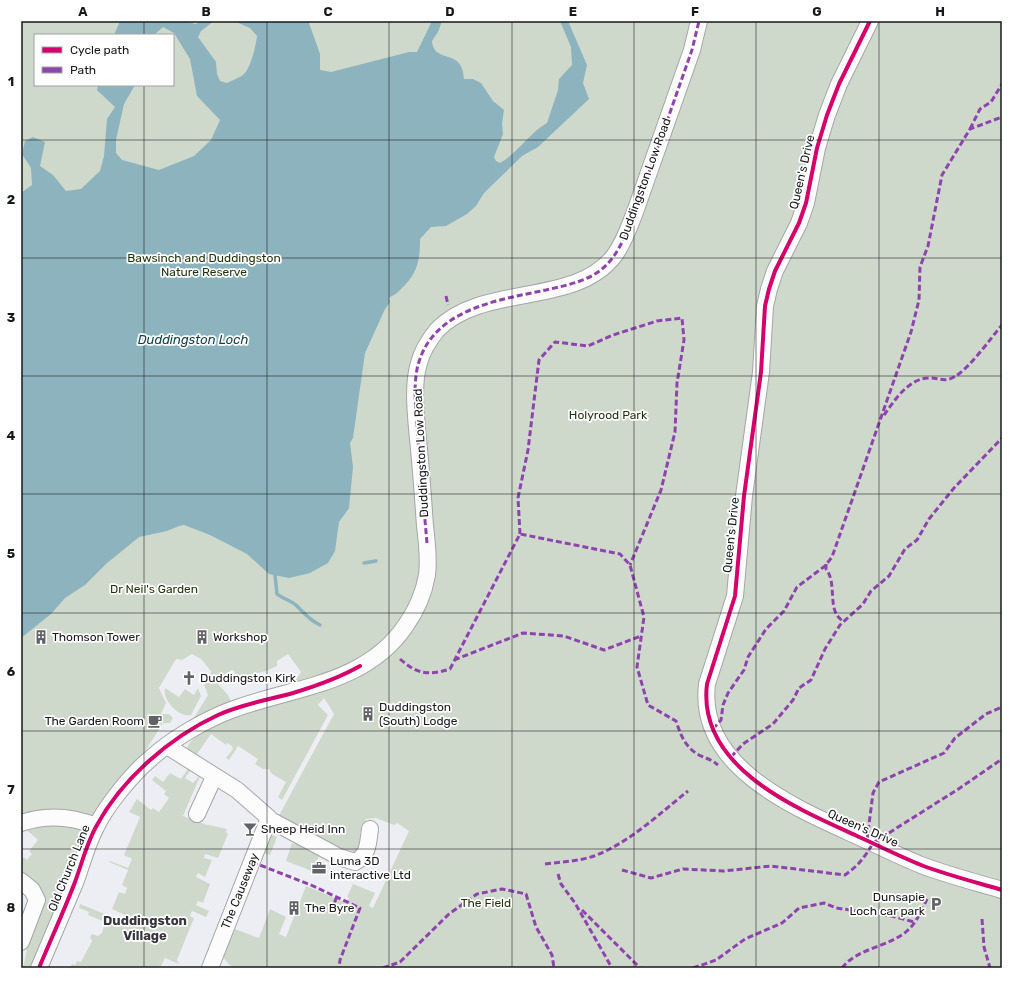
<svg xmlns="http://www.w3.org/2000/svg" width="1023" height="989" font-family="Rubik,sans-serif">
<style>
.green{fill:#cfd9cb;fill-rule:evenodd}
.water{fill:#8cb3be}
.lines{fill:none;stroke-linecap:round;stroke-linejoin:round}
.stream{stroke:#8cb3be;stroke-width:3.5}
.minor-casing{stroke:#a5a5a9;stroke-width:18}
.minor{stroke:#fcfcfd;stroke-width:16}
.quiet{stroke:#8e44ad;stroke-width:3;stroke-dasharray:6 3;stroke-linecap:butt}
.cycleway-casing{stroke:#fff;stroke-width:6}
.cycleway{stroke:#d6006c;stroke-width:4}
.grid{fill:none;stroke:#17181b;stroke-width:1;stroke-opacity:0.55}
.labels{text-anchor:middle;stroke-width:3.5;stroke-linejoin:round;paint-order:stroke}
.street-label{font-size:12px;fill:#17181b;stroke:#fff}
.park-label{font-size:12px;fill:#1c3308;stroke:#fff}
.poi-label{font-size:12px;fill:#17181b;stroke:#fff;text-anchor:start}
.water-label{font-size:13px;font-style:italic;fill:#0f424d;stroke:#fff}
.neighbourhood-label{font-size:13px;font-weight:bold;fill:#36363d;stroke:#fff}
.neatline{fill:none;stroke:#17181b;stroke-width:1.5}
.grid-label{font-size:13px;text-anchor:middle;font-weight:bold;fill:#17181b}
</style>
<rect width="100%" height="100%" fill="#edeef3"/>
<!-- green -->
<path class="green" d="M21 21H1002V968H235L229 965 223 957 235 929 259 938 270 909 286 917 279 934 286 937 306 886 347 903 349 898 347 897 353 884 375 893 369 906 373 908 409 831 397 823 394 825 376 818 366 819 360 833 362 840 359 850 350 857 277 819 334 714 324 698 318 705 328 715 282 800 278 797 286 782 272 774 269 769H263L255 764 258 759 238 746 229 760 226 758 233 749 232 746 227 743 226 745 211 734 195 757 185 751C188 746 192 739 196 736 223 713 286 702 321 693L312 679 297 683 295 681 301 672 288 654 277 661V666L266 671 239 678 233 670H231L218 684 228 695 231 702 189 726 208 695 204 685 210 678 211 671 201 659 192 654 182 660 176 659 159 688 166 703 161 714H169L173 718 170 723H163L140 759 95 814 89 817 21 818ZM35 35H173V85H35Z
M165 688 179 697 185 689 194 695 198 688 201 696 191 715C179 718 162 700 165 688Z
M189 767 191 770 185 778 193 783 201 774 183 816 204 824 227 829 226 832 228 834 218 858 205 854 204 858 212 860 205 877 198 873 196 877 210 884 203 903 198 901 196 905 209 911 206 917 192 911 190 916 194 918 177 960 179 964 165 958 161 966H159L156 968H70L72 964 75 965 77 961 81 962 92 941 90 937 92 934 98 936 102 933 105 922 88 915 89 912 79 908 80 904 127 923 128 920 124 918 125 915 112 909 119 892 125 894 127 888 122 885 128 870 109 862 110 861 128 868 132 859 124 855 140 817 129 812 137 799 151 810 153 808 159 812 169 798 164 794 166 791 152 780 155 776 163 782 170 773 181 779Z
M63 821 87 831 69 885 32 968H23L32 925 30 879 21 873V860L24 857 27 860 32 854 29 851 38 840 23 827Z
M270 834 277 837 270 855 263 853Z
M298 839 320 854 312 871 286 861 292 843 295 844Z"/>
<!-- water -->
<path class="water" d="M120 21H186L195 24 204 21H214L201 31 198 37 216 62 217 74 220 81 227 83C232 80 240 78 244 74 251 67 256 45 257 36L250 28 234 21H310L309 23 320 54V70L331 72 409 52H417L432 21H442L438 32 432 41C434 65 463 47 464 79H473L481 83 493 101 504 110 502 124 503 134 494 157 496 161 500 163C519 152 528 134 547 123L558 90 559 79 572 65 571 47 560 21H568L587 65 583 83 589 99 538 147 522 156 484 193 476 206 467 214 446 226 431 227 420 239C420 263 417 274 399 291 396 295 392 295 389 298L390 302 385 309 365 353 353 438 350 443 353 467 349 508 339 522 335 551 328 563 310 573 289 578 269 574 247 554 210 535 184 525 179 526 167 531 139 537 106 564 85 585 65 598 51 614 21 638V193L32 185 31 168 22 154 25 141 33 137 45 142 40 166 53 175 66 191 81 189 100 171 104 156 107 119 115 107 97 90 98 85H135L124 104 116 140V153L122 160 159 170 194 156 211 140 220 120 197 96 190 59 174 33 163 27 154 35H114Z"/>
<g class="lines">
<!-- stream -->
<path class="stream" d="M364 563 376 561
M275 575 277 594C283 599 290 600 296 605 304 613 309 620 320 625"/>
<defs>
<path id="minor" d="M870 21 839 84 827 115 817 148 806 203 799 223 775 271 769 289 765 306 761 372 744 496 735 596 707 684C697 766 793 807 855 835 877 845 899 856 921 865 947 875 975 882 1002 890
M167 746 237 790 269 818 210 968
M197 814 214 777
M267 822H274L339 857 355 862C369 855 368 842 370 829
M21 823C47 814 71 816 96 826
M21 881 32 890 37 900 21 942
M39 968C51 940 63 911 75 883 82 864 87 844 96 827 106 806 132 774 150 759 172 739 206 719 234 709 294 687 367 684 406 625 416 611 424 592 427 575 429 560 427 542 425 526 423 497 421 468 418 439 416 416 412 386 419 363 422 351 429 340 437 330 482 283 575 307 614 256 624 243 629 227 635 212L692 50 699 21"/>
</defs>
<!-- minor casing -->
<use href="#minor" class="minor-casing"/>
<!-- minor -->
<use href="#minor" class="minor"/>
<!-- quiet -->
<path class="quiet" d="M970 129 980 109 991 102 1002 84
M446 296 448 305
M884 415C895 400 908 379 928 378 938 377 944 383 954 377 970 368 990 339 1002 325
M520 534 518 498 528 450 539 360 555 342 588 346 613 335 657 321 682 318 684 340 677 383 675 432 661 490 630 565
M427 543C424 509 421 475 418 441 417 417 412 388 418 365 433 309 498 300 546 290 563 286 580 283 595 274 617 261 626 234 635 212L692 50 699 21
M826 564V569C838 584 826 611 843 621
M400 659C417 674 428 676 450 669L520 534 620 554 630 565 644 617 637 667 648 705 676 721C681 736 686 749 701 756 708 759 712 760 718 765
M454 660 523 633 564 636 604 650 641 636
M713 729 721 720 723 705 728 693 744 670 748 657 766 629 784 611 797 587 825 566 832 557 911 332 919 300 920 267 928 246 942 175 970 129 1002 117
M731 757 743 744 773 724 793 700 799 688 811 680 825 649 840 625 863 604 871 591 889 576 905 549 917 540 929 519 954 488 1002 438
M867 840 873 793 879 782 944 753 955 738 986 714 1002 707
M252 862 311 885 360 908 340 960 339 968
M545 864C562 862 579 861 594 856 629 843 659 814 688 791
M622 870 651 878 683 869 724 871 771 866 845 875C858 866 865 857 873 843L960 788 1002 759
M558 874 561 884 575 903 612 968
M334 904 337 896
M582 910 640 968
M982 919 984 947 990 968
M383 968 400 962 449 914 477 894 502 889 526 894 536 927 552 955 554 968
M693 968 716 960 745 939 782 923 799 908 824 903 836 908 892 916 914 922
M842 968C857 948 889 947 907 931 916 924 922 909 927 899"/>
<defs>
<path id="cycleway" d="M870 21 839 84 827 115 817 148 806 203 799 223 775 271 769 289 765 306 761 372 744 496 735 596 707 684C697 766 793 807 855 835 877 845 899 856 921 865 947 875 975 882 1002 890
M39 968C51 939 64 911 75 882 82 863 87 842 97 825 122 779 170 737 218 715 242 704 268 700 293 693 316 686 339 678 360 666"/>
</defs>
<!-- cycleway casing -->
<use href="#cycleway" class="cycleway-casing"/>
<!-- cycleway -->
<use href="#cycleway" class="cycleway"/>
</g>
<!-- grid -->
<path class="grid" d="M144 21V35M267 21V968M389 21V968M512 21V968M634 21V968M756 21V968M879 21V968M144 85V968M21 140H1002M21 258H1002M21 376H1002M21 494H1002M21 613H1002M21 731H1002M21 849H1002"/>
<!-- icons -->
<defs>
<symbol id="building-bare" viewBox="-9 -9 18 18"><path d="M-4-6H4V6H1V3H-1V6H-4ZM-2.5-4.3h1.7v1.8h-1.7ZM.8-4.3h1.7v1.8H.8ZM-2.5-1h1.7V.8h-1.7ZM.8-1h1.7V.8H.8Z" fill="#626367" stroke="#fff" stroke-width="2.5" paint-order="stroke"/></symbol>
<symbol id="church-bare" viewBox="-9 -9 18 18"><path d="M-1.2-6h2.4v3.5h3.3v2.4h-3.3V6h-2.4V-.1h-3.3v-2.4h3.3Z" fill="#626367" stroke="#fff" stroke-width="2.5" paint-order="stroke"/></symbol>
<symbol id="cafe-bare" viewBox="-9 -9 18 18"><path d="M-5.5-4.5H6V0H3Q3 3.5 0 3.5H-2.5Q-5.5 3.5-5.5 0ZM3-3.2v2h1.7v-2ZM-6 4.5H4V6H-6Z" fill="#626367" stroke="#fff" stroke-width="2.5" paint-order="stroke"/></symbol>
<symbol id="bar-bare" viewBox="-9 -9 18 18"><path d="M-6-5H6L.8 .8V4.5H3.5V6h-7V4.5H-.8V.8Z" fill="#626367" stroke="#fff" stroke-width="2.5" paint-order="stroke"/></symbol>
<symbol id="office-bare" viewBox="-9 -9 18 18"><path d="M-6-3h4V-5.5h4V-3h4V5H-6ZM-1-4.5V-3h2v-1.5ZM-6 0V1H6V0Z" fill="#626367" stroke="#fff" stroke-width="2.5" paint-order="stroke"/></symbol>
<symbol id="parking-bare" viewBox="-9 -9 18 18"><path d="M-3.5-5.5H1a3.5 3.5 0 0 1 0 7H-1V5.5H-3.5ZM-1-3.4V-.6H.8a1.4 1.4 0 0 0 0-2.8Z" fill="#626367" stroke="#fff" stroke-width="2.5" paint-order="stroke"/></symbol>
</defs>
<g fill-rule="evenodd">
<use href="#building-bare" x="31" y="627" width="20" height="20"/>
<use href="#building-bare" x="192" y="627" width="20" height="20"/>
<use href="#church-bare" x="179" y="668" width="20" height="20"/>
<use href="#building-bare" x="358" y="704" width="20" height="20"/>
<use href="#cafe-bare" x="145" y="711" width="20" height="20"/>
<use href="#bar-bare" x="240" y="819" width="20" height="20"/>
<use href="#office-bare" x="309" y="858" width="20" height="20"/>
<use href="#parking-bare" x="926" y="894" width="20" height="20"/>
<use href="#building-bare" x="284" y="898" width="20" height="20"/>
</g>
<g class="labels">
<!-- street labels -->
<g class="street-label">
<text transform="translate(802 172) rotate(-77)" y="4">Queen's Drive</text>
<text transform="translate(645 179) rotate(-70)" y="4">Duddingston Low Road</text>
<text transform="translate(421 453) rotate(-93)" y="4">Duddingston Low Road</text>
<text transform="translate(731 535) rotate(-84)" y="4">Queen's Drive</text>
<text transform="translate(863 828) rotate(24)" y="4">Queen's Drive</text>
<text transform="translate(69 868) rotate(-68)" y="4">Old Church Lane</text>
<text transform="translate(240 891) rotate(-68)" y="4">The Causeway</text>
</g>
<!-- park labels -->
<g class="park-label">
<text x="204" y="262">Bawsinch and Duddingston<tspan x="204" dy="14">Nature Reserve</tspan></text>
<text x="608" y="419">Holyrood Park</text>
<text x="154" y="593">Dr Neil's Garden</text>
<text x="486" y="907">The Field</text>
</g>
<!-- poi labels -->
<g class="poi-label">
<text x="52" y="641">Thomson Tower</text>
<text x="213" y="641">Workshop</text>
<text x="200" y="682">Duddingston Kirk</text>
<text x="379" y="711">Duddingston<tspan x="379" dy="14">(South) Lodge</tspan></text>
<text x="144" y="725" text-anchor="end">The Garden Room</text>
<text x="261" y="833">Sheep Heid Inn</text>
<text x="330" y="865">Luma 3D<tspan x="330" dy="14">interactive Ltd</tspan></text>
<text x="925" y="901" text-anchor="end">Dunsapie<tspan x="925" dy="14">Loch car park</tspan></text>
<text x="305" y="912">The Byre</text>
</g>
<!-- water labels -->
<g class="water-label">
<text x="193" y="344">Duddingston Loch</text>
</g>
<!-- neighbourhood labels -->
<g class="neighbourhood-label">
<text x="145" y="925">Duddingston<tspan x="145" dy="15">Village</tspan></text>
</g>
</g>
<!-- border -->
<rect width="1023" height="989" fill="none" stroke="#ffffff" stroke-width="44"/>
<!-- legend -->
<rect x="34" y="34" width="140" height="52" fill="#ffffff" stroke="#a2a3a4"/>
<rect x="42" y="47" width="20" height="6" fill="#d6006c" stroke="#a2a3a4"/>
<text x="70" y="54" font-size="12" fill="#17181b">Cycle path</text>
<rect x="42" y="67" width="20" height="6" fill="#8e44ad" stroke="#a2a3a4"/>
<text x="70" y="74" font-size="12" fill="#17181b">Path</text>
<rect x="22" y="22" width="979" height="945" class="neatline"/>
<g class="grid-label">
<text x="83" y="16">A</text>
<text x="206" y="16">B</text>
<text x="328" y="16">C</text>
<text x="450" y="16">D</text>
<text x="573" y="16">E</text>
<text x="695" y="16">F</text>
<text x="817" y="16">G</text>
<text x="940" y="16">H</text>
<text x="11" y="86">1</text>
<text x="11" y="204">2</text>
<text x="11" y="322">3</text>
<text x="11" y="440">4</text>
<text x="11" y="558">5</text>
<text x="11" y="676">6</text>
<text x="11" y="794">7</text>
<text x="11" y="912">8</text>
</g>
</svg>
